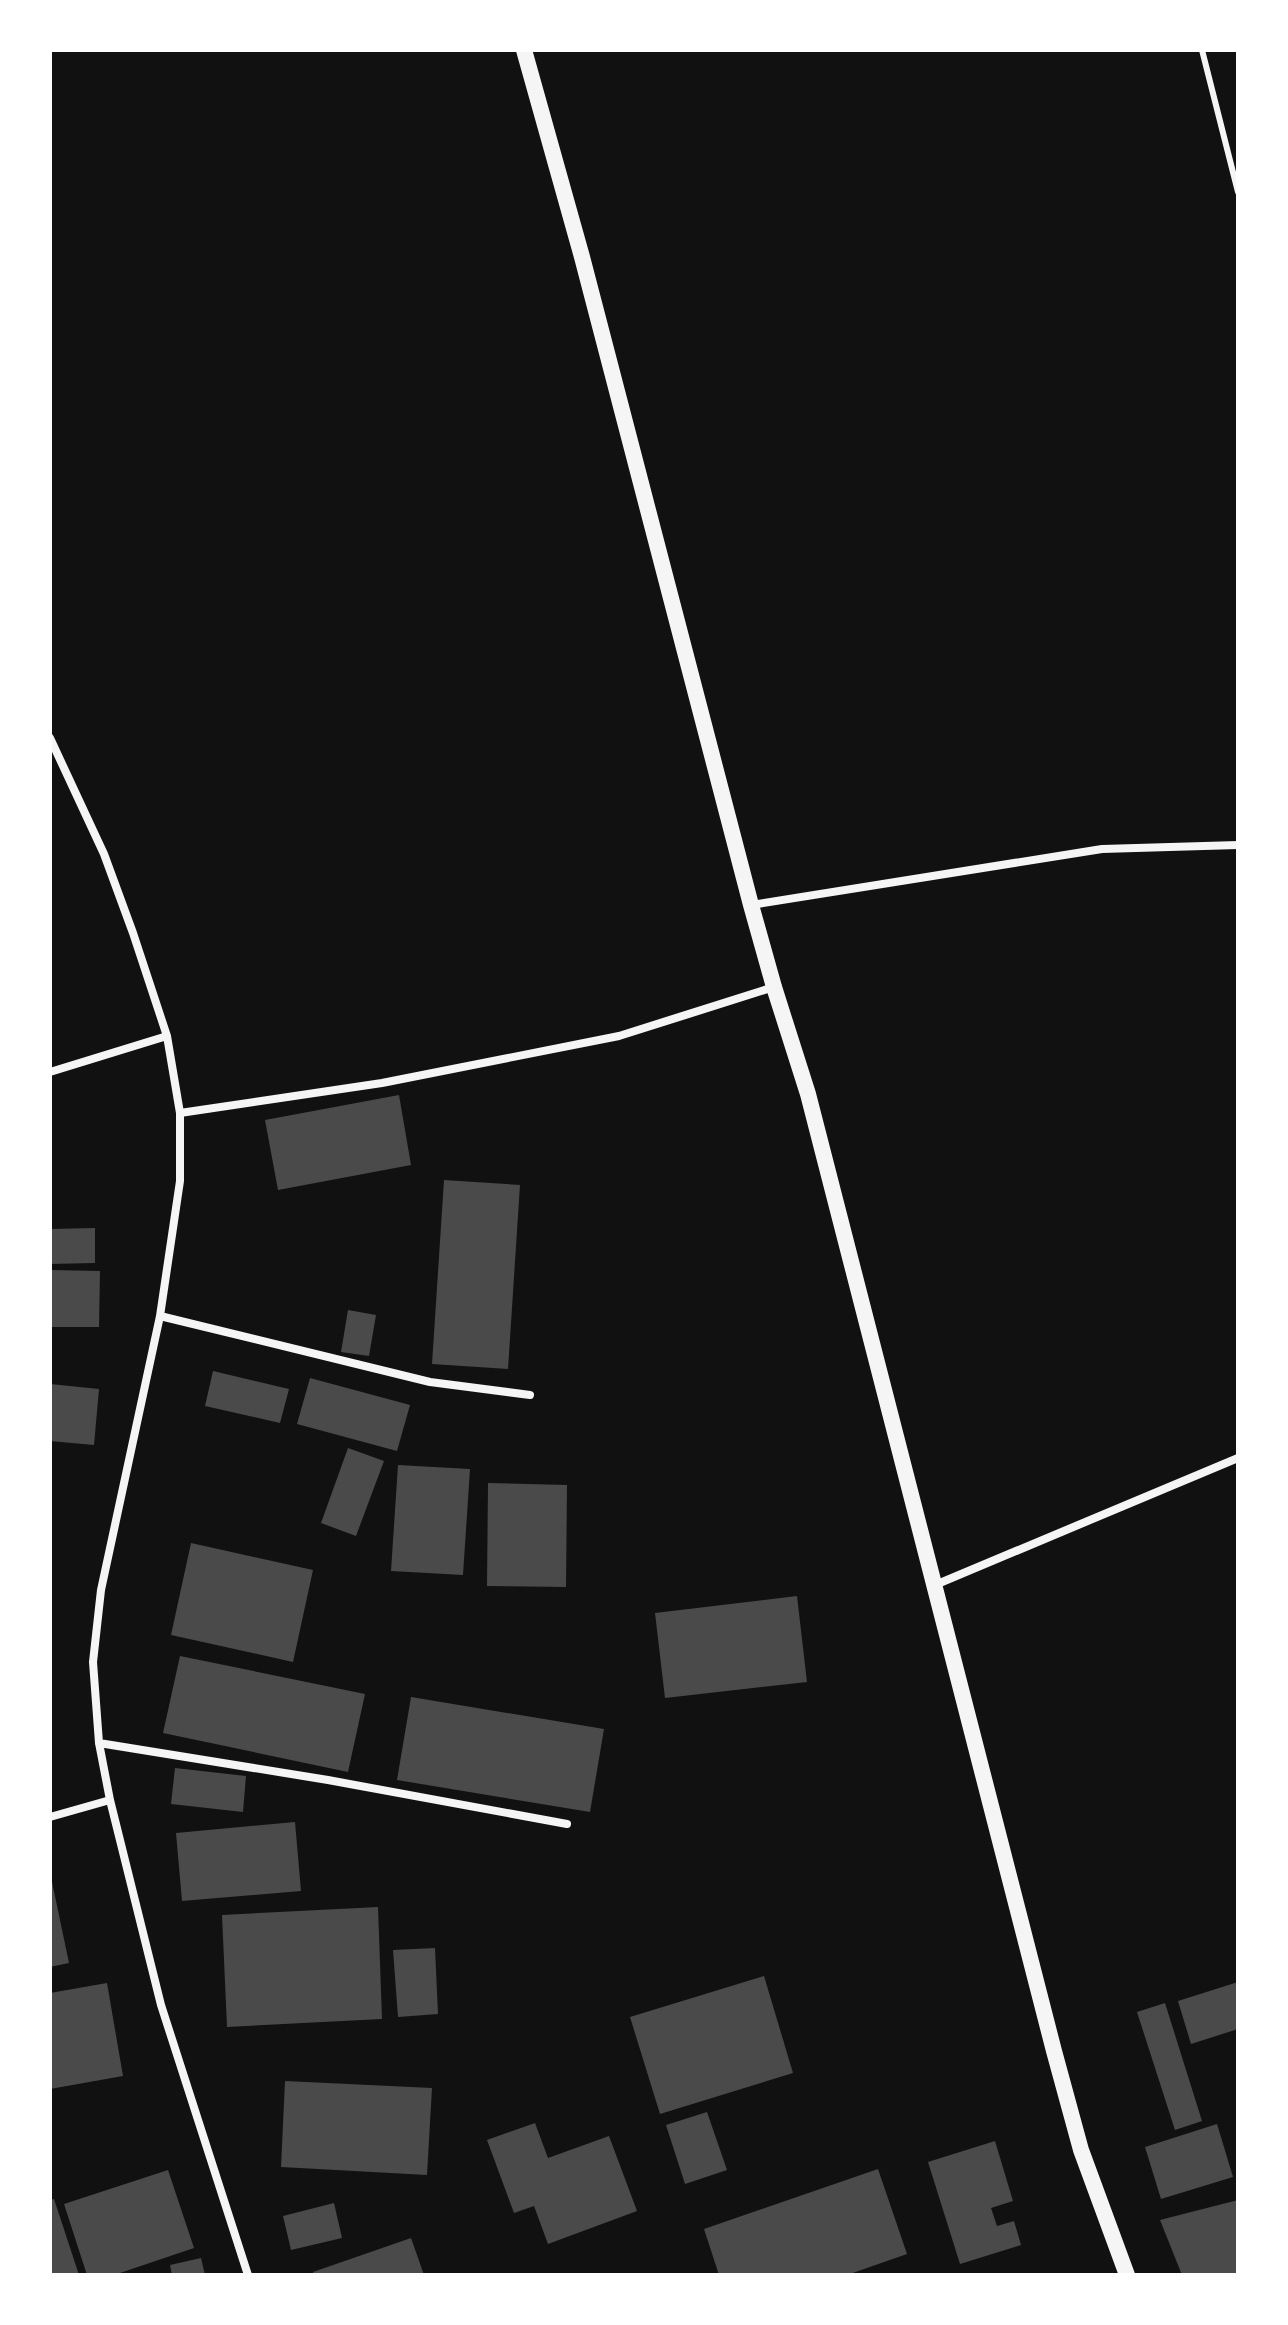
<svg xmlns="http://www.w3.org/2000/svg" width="1288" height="2325" font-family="'Alegreya Sans',sans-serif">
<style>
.building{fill:#4a4a4a}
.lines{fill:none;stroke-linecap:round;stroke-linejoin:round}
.service{stroke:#f5f5f5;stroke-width:6}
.minor{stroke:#f5f5f5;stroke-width:8}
.secondary{stroke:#f5f5f5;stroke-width:16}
</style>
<rect width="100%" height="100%" fill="#111"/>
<!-- building -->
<path class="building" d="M399 1095 411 1165 278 1190 265 1120Z
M444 1180 520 1185 508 1369 432 1364Z
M95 1228V1263L50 1264V1229Z
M50 1270 100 1271 99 1327H50Z
M348 1310 376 1315 369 1356 341 1352Z
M213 1371 289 1389 280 1423 205 1406Z
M310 1378 410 1405 397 1451 297 1424Z
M50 1384 99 1389 94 1445 50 1441Z
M348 1448 384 1461 356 1536 321 1523Z
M398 1465 470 1469 463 1575 391 1571Z
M488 1483 567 1485 566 1587 487 1586Z
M191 1543 313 1570 293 1662 171 1635Z
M797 1596 807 1682 665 1698 655 1613Z
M180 1656 365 1694 348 1772 163 1733Z
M411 1697 604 1729 590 1812 397 1780Z
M175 1768 246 1776 243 1812 171 1804Z
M295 1822 301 1891 182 1901 176 1833Z
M51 1877 69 1963 50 1967V1878Z
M378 1907 382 2019 227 2027 222 1915Z
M435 1948 438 2014 398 2017 393 1950Z
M764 1976 793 2073 660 2114 630 2017Z
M1238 1982V2029L1191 2044 1178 2001Z
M107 1983 123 2076 50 2089V1993Z
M1165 2003 1202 2121 1175 2130 1137 2012Z
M285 2081 432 2088 427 2175 281 2167Z
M707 2112 727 2170 685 2184 666 2125Z
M535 2123 548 2158 609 2136 637 2211 548 2244 534 2206 514 2213 487 2140Z
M1217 2124 1233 2177 1161 2199 1145 2147Z
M995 2141 1013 2201 991 2208 997 2226 1014 2221 1021 2245 960 2264 928 2162Z
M878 2169 907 2254 847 2275H719L704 2229Z
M168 2170 194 2248 114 2275H87L64 2204Z
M54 2199 79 2275H50V2200Z
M1238 2200V2275H1182L1160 2220Z
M334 2203 342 2238 291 2250 283 2216Z
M411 2238 424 2275H314L313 2272Z
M201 2258 205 2275H172L170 2265Z"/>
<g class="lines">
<!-- service -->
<path class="service" d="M1202 50 1238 192"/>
<!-- minor -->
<path class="minor" d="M50 738 104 854 133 933 167 1036 180 1113V1181L160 1316 101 1590 93 1662 99 1743 110 1800 161 2005 248 2275
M751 905 1102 849 1238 845
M50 1072 167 1036
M180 1113 382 1083 619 1036 774 987
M160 1316 430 1382 530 1395
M935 1585 1238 1458
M99 1743 328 1780 567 1824
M50 1817 110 1800"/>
<!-- secondary -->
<path class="secondary" d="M524 50 582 257 751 905 774 987 808 1094 1054 2051 1081 2150 1127 2275"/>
</g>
<!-- border -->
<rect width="1288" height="2325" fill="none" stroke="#ffffff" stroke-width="104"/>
</svg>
